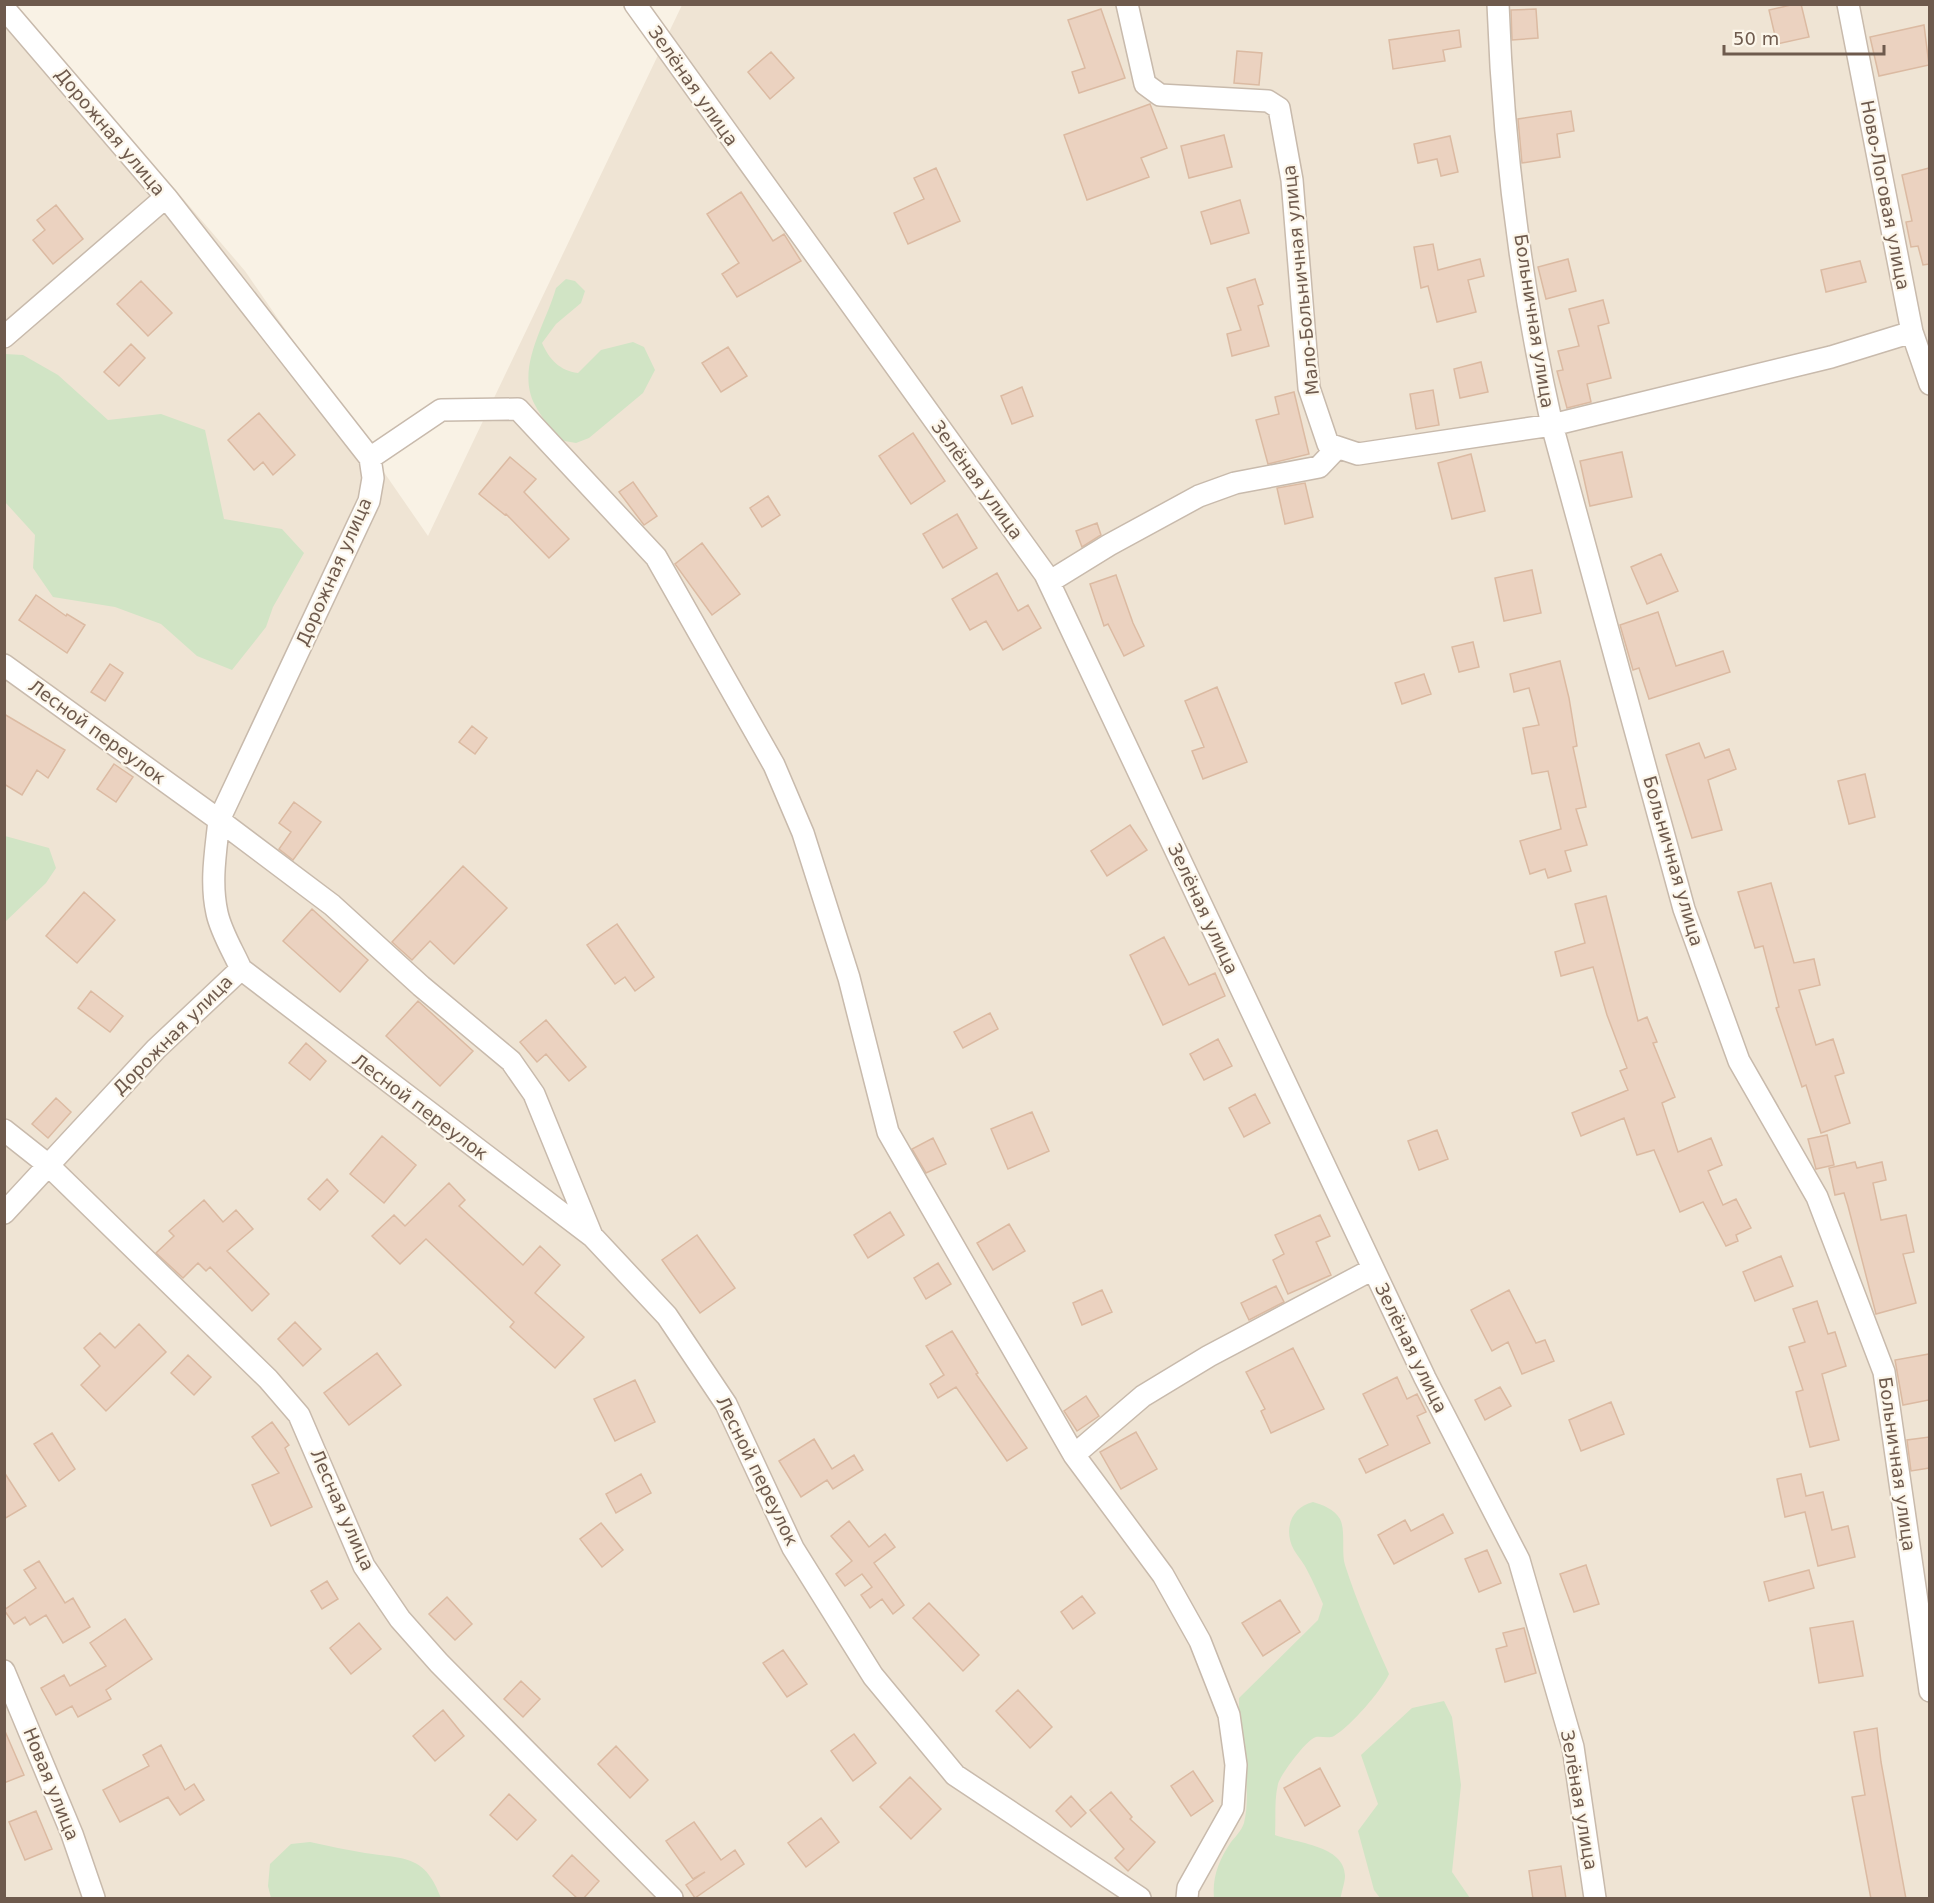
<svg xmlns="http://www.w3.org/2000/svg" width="1934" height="1903" font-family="'DejaVu Sans',sans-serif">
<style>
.residential{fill:#efe4d4}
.green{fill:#d1e4c5}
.building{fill:#ebd2c0;stroke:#dbbaa2;stroke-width:1.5}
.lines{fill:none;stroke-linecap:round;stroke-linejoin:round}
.minor-casing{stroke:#c8baac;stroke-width:24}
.minor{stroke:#fff;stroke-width:21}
.labels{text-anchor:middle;stroke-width:4.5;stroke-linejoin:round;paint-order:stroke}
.street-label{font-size:18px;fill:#6e5a4d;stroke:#fcf6ea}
</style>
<rect width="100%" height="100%" fill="#f9f2e5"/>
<!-- residential -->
<path class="residential" d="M5 5H17L245 271 428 536 682 5H1929V1898H5Z"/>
<!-- green -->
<path class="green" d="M566 279 575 281 585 291 581 303 556 324 542 343C549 359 560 371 578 373L601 350 633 342 644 347 655 370 643 393 589 438 576 443 559 440C551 428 541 417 535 405 515 368 546 324 556 288Z
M5 354 23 355 58 375 108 420 161 414 205 430 224 519 282 529 304 553 273 607 266 627 232 670 197 656 161 624 115 607 53 597 33 568 35 535 5 502Z
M5 836 49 848 56 868 46 883 5 922Z
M1313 1502C1323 1505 1334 1509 1340 1519 1346 1531 1341 1552 1345 1565 1357 1603 1373 1638 1389 1674 1381 1691 1351 1726 1334 1736 1328 1739 1322 1736 1316 1737 1306 1740 1281 1774 1278 1784 1274 1800 1276 1818 1275 1835 1295 1843 1345 1845 1345 1876 1345 1882 1342 1890 1341 1896L1340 1898H1214C1212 1877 1219 1860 1231 1842 1235 1837 1242 1830 1244 1823 1253 1786 1238 1737 1239 1698L1318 1620 1323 1604C1318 1593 1313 1581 1307 1570 1304 1563 1298 1557 1294 1550 1283 1530 1291 1507 1313 1502Z
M1444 1701 1452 1717 1461 1785 1452 1872 1470 1898H1380L1374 1890 1358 1831 1378 1804 1361 1755 1412 1708Z
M310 1842C329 1846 347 1850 365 1853 406 1859 425 1855 441 1898H271L268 1886 270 1864 291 1844Z"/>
<!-- building -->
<path class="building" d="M1795 4H1801L1809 37 1777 44 1769 10Z
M1101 9 1125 78 1079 93 1072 72 1085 68 1068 20Z
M1536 9 1538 38 1512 40 1511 10Z
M1924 25 1929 65 1879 76 1870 37Z
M1459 30 1461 47 1443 50 1445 61 1393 69 1389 40Z
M1237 51 1262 53 1259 85 1234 83Z
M771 52 794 78 770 99 748 72Z
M1150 104 1167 148 1141 158 1149 177 1087 200 1064 135Z
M1571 111 1574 131 1557 134 1560 157 1522 163 1518 119Z
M1224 135 1232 167 1189 178 1181 146Z
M1450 136 1458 172 1441 176 1437 159 1418 163 1414 144Z
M936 168 960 221 908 244 894 213 924 199 914 178Z
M1929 168V264L1923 265 1918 246 1911 247 1906 222 1912 221 1902 175Z
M741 192 773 241 784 234 801 261 737 297 722 274 739 263 707 214Z
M1240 200 1249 233 1211 244 1201 212Z
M56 205 83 239 53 264 33 240 45 230 37 220Z
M1433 244 1438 270 1480 259 1484 276 1468 280 1476 312 1437 322 1428 286 1421 288 1414 247Z
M1568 259 1576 291 1546 299 1538 267Z
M1860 261 1866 282 1826 292 1821 270Z
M1255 279 1263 304 1258 306 1269 346 1232 356 1227 334 1241 330 1227 288Z
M141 281 172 313 148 336 117 304Z
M1603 300 1609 323 1598 326 1611 378 1587 384 1591 402 1567 408 1557 371 1563 370 1558 351 1579 346 1569 309Z
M131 344 145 358 119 386 104 372Z
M728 347 747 376 721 392 702 363Z
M1481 362 1488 392 1460 398 1454 369Z
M1022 387 1033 416 1012 424 1001 396Z
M1433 390 1439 425 1416 429 1410 394Z
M1294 392 1309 454 1268 464 1256 420 1279 414 1275 397Z
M259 413 295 455 273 475 263 462 254 470 228 440Z
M913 433 945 481 911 504 879 456Z
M1622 452 1632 497 1590 506 1580 461Z
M1471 454 1485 511 1452 519 1438 463Z
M510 457 536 479 524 492 569 539 549 558 506 514 505 515 479 494Z
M633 482 657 516 644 525 619 492Z
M1305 483 1313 517 1285 524 1277 488Z
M768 496 780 515 762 527 750 508Z
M957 514 977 548 943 568 923 534Z
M1097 523 1101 535 1082 547 1076 531Z
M702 543 740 594 712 615 675 564Z
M1661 554 1678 591 1647 604 1631 567Z
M1532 570 1541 613 1504 621 1495 578Z
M997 573 1018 611 1028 605 1041 628 1003 650 986 621 970 630 952 599Z
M1116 575 1133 623 1144 646 1124 656 1108 624 1104 626 1090 584Z
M36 595 66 616 67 614 85 625 67 653 19 620Z
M1658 612 1676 666 1723 651 1730 672 1649 699 1639 668 1633 670 1620 625Z
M1473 642 1479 667 1459 672 1452 647Z
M1560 661 1569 698 1577 746 1573 747 1586 807 1576 809 1587 845 1565 851 1571 871 1548 878 1545 869 1530 874 1520 841 1561 829 1548 771 1532 774 1523 728 1539 725 1529 688 1514 692 1510 674Z
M110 664 123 673 105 701 91 692Z
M1424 674 1431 694 1402 704 1395 683Z
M1217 687 1247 762 1203 779 1192 751 1204 747 1185 701Z
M4 714 65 750 48 778 37 770 22 795 4 784Z
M472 726 487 738 475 754 459 742Z
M1699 743 1705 758 1729 749 1736 769 1708 780 1722 830 1692 838 1666 755Z
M114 764 133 777 116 802 97 789Z
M1865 774 1875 817 1849 824 1838 781Z
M294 802 321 822 293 860 279 849 291 832 279 823Z
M1130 825 1147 850 1107 876 1091 851Z
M463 866 507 908 454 964 430 941 412 960 392 942Z
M1771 883 1794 963 1814 959 1820 985 1799 990 1816 1045 1833 1039 1844 1073 1835 1076 1850 1123 1821 1133 1806 1085 1802 1087 1776 1008 1779 1007 1763 946 1755 948 1738 892Z
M84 892 115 920 77 963 46 936Z
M1606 896 1638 1021 1647 1017 1657 1042 1653 1043 1675 1097 1662 1103 1678 1152 1711 1138 1722 1165 1708 1171 1723 1205 1736 1199 1751 1228 1736 1235 1738 1241 1726 1246 1703 1202 1680 1212 1654 1150 1637 1155 1624 1118 1581 1136 1572 1113 1628 1090 1620 1071 1627 1068 1607 1015 1593 967 1561 976 1555 952 1585 943 1575 904Z
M312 909 368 960 340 992 283 941Z
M617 924 654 977 635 991 625 977 615 984 587 945Z
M1164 937 1189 985 1215 973 1225 996 1163 1025 1130 955Z
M91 991 123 1016 110 1032 78 1008Z
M418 1001 473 1051 440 1086 386 1036Z
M990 1013 998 1029 963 1048 954 1032Z
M546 1020 586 1067 569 1081 546 1054 537 1062 520 1042Z
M1218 1039 1232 1066 1204 1080 1190 1054Z
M306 1043 326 1061 310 1080 289 1063Z
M1255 1094 1270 1123 1244 1137 1229 1108Z
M56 1098 71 1112 48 1138 32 1124Z
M1032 1112 1049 1151 1008 1169 991 1129Z
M1437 1130 1448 1159 1419 1170 1408 1141Z
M1827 1135 1834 1165 1816 1169 1808 1139Z
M382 1136 416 1165 384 1203 350 1174Z
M933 1138 946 1164 926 1173 912 1149Z
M1855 1162 1857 1168 1882 1162 1886 1180 1873 1183 1881 1220 1906 1215 1914 1252 1903 1254 1916 1303 1876 1314 1848 1206 1844 1193 1835 1195 1829 1168Z
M327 1179 338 1191 320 1210 308 1199Z
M449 1183 465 1200 459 1206 523 1265 540 1246 560 1265 535 1293 584 1337 555 1368 510 1327 514 1322 426 1239 400 1264 372 1236 394 1215 405 1226Z
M204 1200 223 1222 236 1210 253 1229 227 1251 269 1294 252 1311 210 1267 206 1271 198 1263 183 1278 156 1253 174 1236 169 1231Z
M890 1212 904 1235 868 1258 854 1235Z
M1320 1215 1330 1236 1316 1242 1331 1275 1288 1294 1273 1260 1284 1254 1275 1235Z
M1009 1224 1025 1251 993 1270 977 1243Z
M697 1235 735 1288 700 1313 662 1260Z
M1781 1256 1793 1286 1755 1301 1743 1272Z
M938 1263 951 1284 926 1299 914 1278Z
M1276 1286 1284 1302 1249 1320 1241 1303Z
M1102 1290 1112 1312 1082 1325 1073 1303Z
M1509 1290 1536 1343 1545 1340 1554 1361 1522 1374 1508 1342 1492 1351 1471 1310Z
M1817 1301 1828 1334 1835 1332 1846 1366 1822 1374 1839 1440 1810 1447 1796 1392 1803 1390 1789 1347 1805 1342 1793 1309Z
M295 1322 321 1349 303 1366 278 1339Z
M139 1324 166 1352 106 1411 81 1385 100 1366 84 1348 100 1333 115 1348Z
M952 1331 978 1373 976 1374 1027 1448 1007 1461 956 1387 938 1398 930 1384 944 1375 926 1346Z
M1293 1348 1324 1409 1271 1433 1261 1411 1265 1409 1246 1372Z
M377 1353 401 1385 349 1425 324 1393Z
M1929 1354V1400L1903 1405 1895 1360Z
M188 1355 211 1377 194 1395 171 1373Z
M1397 1377 1407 1399 1417 1394 1426 1412 1417 1416 1430 1443 1366 1473 1359 1459 1388 1445 1363 1394Z
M635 1380 655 1422 615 1441 594 1399Z
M1500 1387 1511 1406 1485 1420 1475 1400Z
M1086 1396 1099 1416 1077 1431 1064 1411Z
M1611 1402 1624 1434 1581 1451 1569 1420Z
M272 1422 289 1445 285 1448 312 1507 271 1526 252 1485 279 1473 252 1437Z
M1136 1432 1157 1469 1121 1489 1100 1452Z
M52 1433 75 1469 59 1481 34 1444Z
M1929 1437V1468L1911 1471 1907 1440Z
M814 1439 832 1469 854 1455 863 1470 833 1489 827 1480 801 1497 779 1461Z
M4 1472 26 1506 4 1519Z
M641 1474 651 1493 616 1513 606 1494Z
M1801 1474 1806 1496 1823 1492 1832 1530 1848 1526 1855 1557 1818 1566 1805 1512 1785 1517 1777 1479Z
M1443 1514 1453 1533 1394 1564 1378 1535 1405 1520 1411 1531Z
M849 1521 869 1547 885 1534 895 1547 874 1563 904 1605 893 1614 882 1599 870 1608 861 1595 872 1587 862 1574 845 1586 836 1574 852 1561 831 1536Z
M601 1523 623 1550 602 1567 580 1539Z
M1487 1550 1501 1583 1479 1592 1465 1559Z
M39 1561 65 1603 73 1598 90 1627 63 1643 46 1615 30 1625 25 1617 14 1624 4 1610 36 1588 24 1570Z
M1586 1565 1599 1604 1574 1612 1560 1574Z
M1809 1570 1814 1588 1769 1601 1764 1582Z
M327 1581 338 1599 322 1609 311 1591Z
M1082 1596 1095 1613 1073 1629 1061 1612Z
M447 1597 472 1624 455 1640 429 1614Z
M1280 1600 1300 1632 1263 1656 1242 1623Z
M929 1603 979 1655 963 1671 913 1618Z
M125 1619 152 1659 106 1690 111 1699 78 1717 72 1706 56 1715 41 1688 64 1675 70 1686 106 1666 90 1643Z
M1853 1621 1863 1676 1819 1683 1810 1628Z
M359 1623 381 1649 351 1674 330 1648Z
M1524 1628 1536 1673 1505 1682 1496 1649 1507 1646 1503 1633Z
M783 1650 807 1684 787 1697 763 1663Z
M521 1681 540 1699 523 1717 504 1699Z
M1018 1690 1052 1727 1030 1748 996 1711Z
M443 1710 464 1736 435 1761 413 1736Z
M1877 1728 1881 1762 1906 1899H1871L1852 1797 1865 1795 1854 1732Z
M4 1729 24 1775 4 1783Z
M854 1734 876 1763 853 1781 831 1751Z
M161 1745 185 1790 194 1784 204 1800 180 1815 168 1797 120 1822 103 1790 149 1766 143 1755Z
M616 1746 648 1780 630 1798 598 1764Z
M1320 1768 1340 1806 1305 1826 1284 1788Z
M1193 1771 1213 1801 1191 1816 1171 1786Z
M910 1777 941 1809 911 1839 880 1807Z
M1111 1792 1132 1817 1130 1819 1155 1842 1128 1871 1115 1858 1124 1849 1090 1810Z
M509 1794 536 1820 517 1840 490 1815Z
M1071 1796 1086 1813 1071 1827 1056 1811Z
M36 1811 52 1849 25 1860 9 1822Z
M821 1818 839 1842 806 1867 788 1843Z
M694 1822 721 1860 735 1850 744 1864 695 1898 686 1885 705 1872 693 1879 666 1841Z
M572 1855 599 1881 583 1899H578L553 1876Z
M1561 1866 1566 1899H1533L1529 1871Z"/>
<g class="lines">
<defs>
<path id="minor" d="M635 4 1045 574 1425 1378 1519 1560 1573 1747 1595 1898
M1127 4 1145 84 1160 95 1268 101 1279 108 1292 180 1309 388 1328 444 1358 454 1552 425 1831 357 1912 332
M1498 4C1503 145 1521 288 1552 425L1684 909 1739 1061 1817 1197 1884 1372 1930 1691
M1848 4 1912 332 1930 384
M4 8 166 197 370 458 373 478 369 501 219 820C216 850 210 882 217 913 221 932 233 951 241 969L156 1049 4 1213
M4 337 166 197
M370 458 441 410 518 409 656 557 774 765 803 833 849 978 888 1132 1074 1455 1163 1575 1200 1641 1229 1715 1236 1765 1233 1808 1188 1888 1187 1898
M1049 582 1109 545 1199 496 1235 483 1319 467 1337 448
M4 665 219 820 332 905 421 986 511 1061 534 1094 592 1236
M241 969 593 1237 667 1316 726 1404 793 1548 873 1676 955 1775 1140 1898
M4 1130 47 1164 268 1379 299 1415 364 1566 400 1619 439 1663 672 1898
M1074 1455 1143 1396 1209 1356 1373 1269
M4 1671 72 1834 94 1898"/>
</defs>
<!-- minor casing -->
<use href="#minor" class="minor-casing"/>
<!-- minor -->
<use href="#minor" class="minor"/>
</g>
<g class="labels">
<!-- street labels -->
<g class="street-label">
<text transform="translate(693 86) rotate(55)" y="6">Зелёная улица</text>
<text transform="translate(110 132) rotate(50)" y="6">Дорожная улица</text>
<text transform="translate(1885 195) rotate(79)" y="6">Ново-Логовая улица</text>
<text transform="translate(1301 280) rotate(-96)" y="6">Мало-Больничная улица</text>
<text transform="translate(1534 321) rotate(81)" y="6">Больничная улица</text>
<text transform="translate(977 480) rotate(54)" y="6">Зелёная улица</text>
<text transform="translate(334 572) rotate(-66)" y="6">Дорожная улица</text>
<text transform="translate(97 732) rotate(36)" y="6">Лесной переулок</text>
<text transform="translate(1673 861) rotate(74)" y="6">Больничная улица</text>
<text transform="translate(1203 909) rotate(65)" y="6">Зелёная улица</text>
<text transform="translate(173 1035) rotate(-45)" y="6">Дорожная улица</text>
<text transform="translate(420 1107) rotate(37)" y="6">Лесной переулок</text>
<text transform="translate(1411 1348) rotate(64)" y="6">Зелёная улица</text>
<text transform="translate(1897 1464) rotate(82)" y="6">Больничная улица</text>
<text transform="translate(757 1471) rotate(64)" y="6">Лесной переулок</text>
<text transform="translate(342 1510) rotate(66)" y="6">Лесная улица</text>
<text transform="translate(51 1784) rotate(68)" y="6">Новая улица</text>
<text transform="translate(1579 1800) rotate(80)" y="6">Зелёная улица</text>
</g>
</g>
<!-- border -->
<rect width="1934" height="1903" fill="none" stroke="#6e5a4d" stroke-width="12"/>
<!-- scale -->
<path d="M1724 45v9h160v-9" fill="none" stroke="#6e5a4d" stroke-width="3"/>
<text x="1733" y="45" font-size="18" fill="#6e5a4d" stroke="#fcf6ea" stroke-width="4.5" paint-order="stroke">50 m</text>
</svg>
